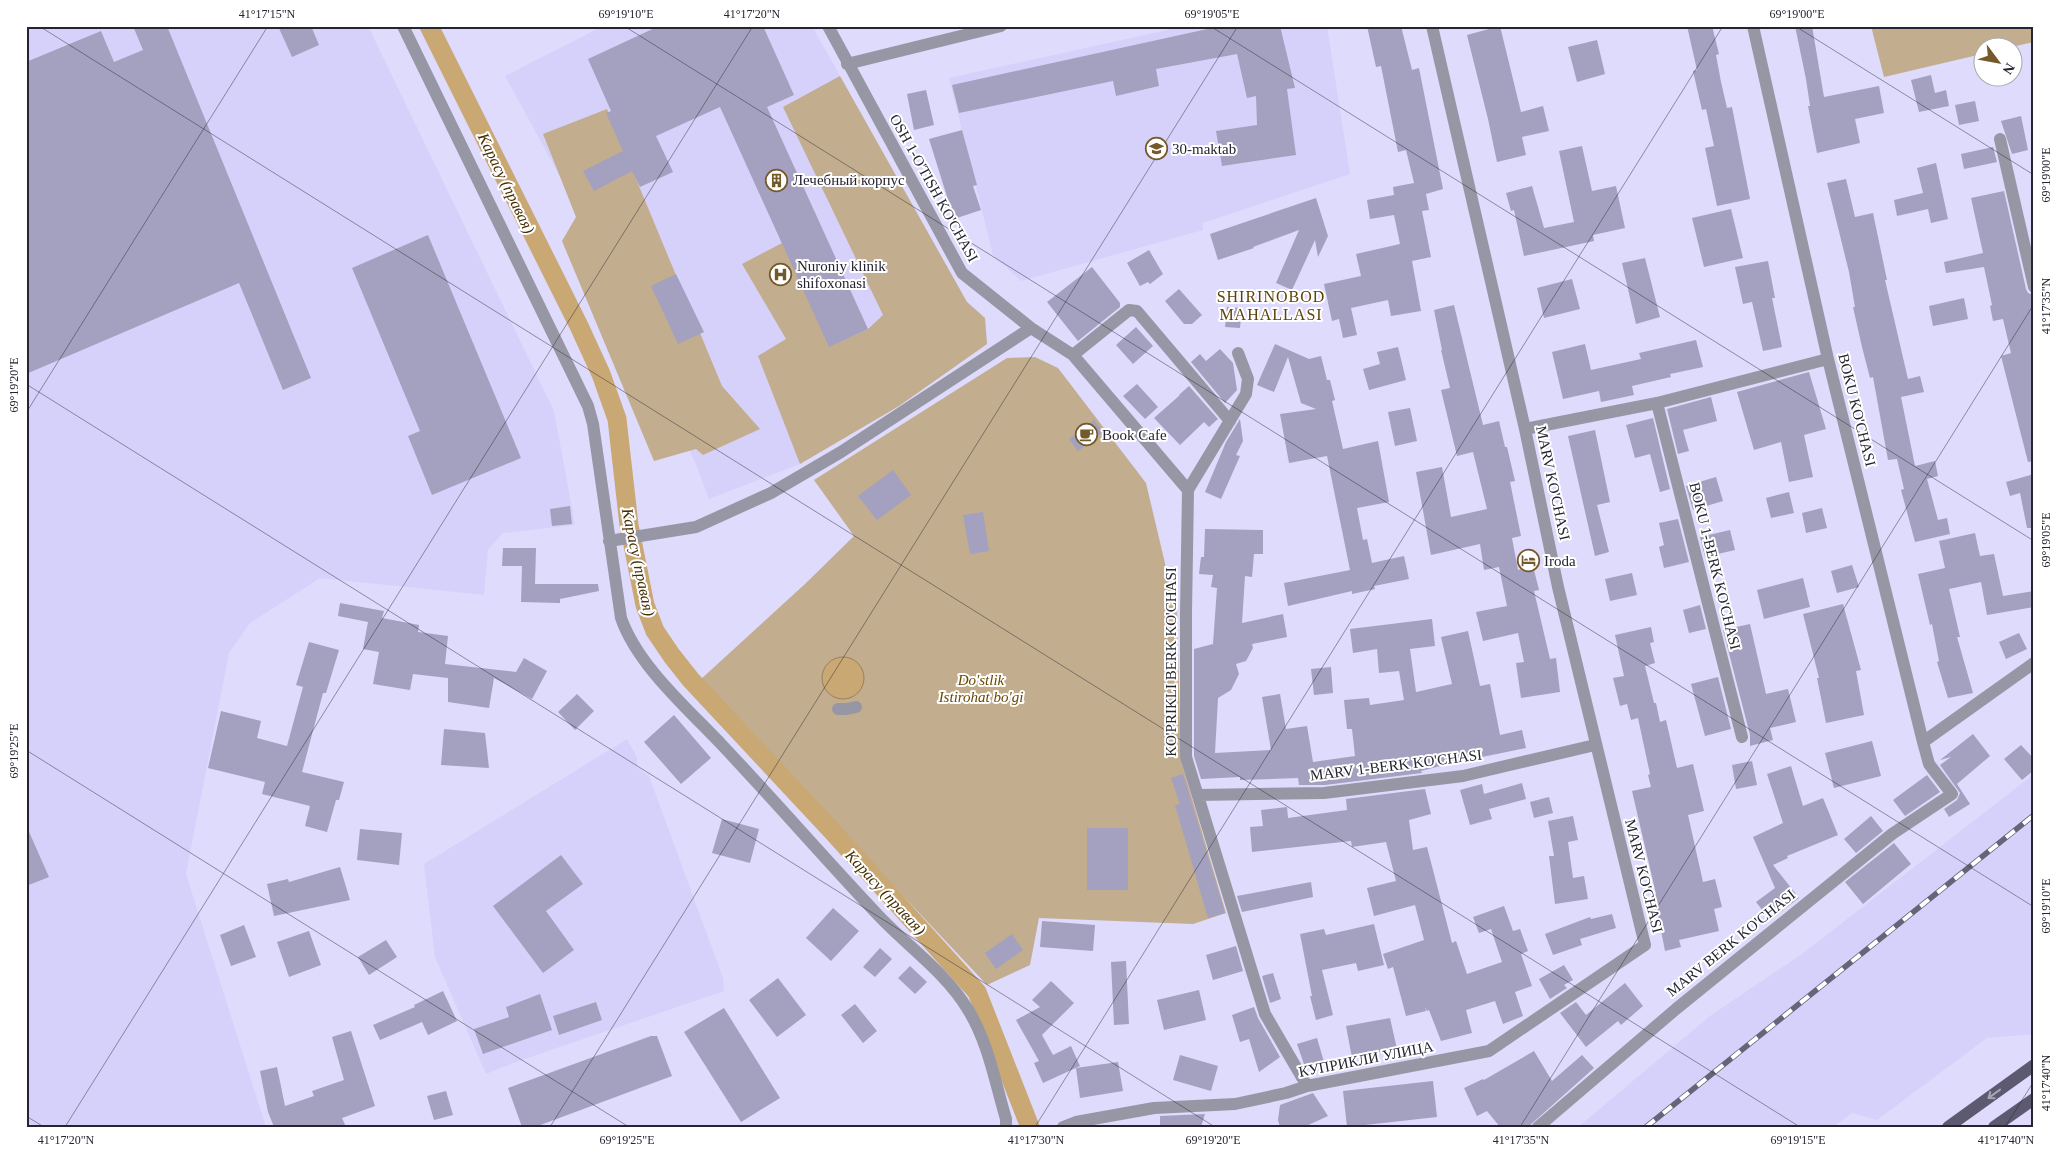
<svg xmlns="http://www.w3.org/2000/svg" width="2060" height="1153" font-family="'Times New Roman',serif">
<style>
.built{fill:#d6d1fa}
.green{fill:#c2ad8e}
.water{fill:#c9a874;stroke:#988060}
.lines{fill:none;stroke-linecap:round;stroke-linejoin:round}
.canal{stroke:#c9a874;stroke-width:19}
.building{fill:#a3a0c0}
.minor{stroke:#9796a4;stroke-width:12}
.major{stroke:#5c5971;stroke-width:12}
.rail-casing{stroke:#666478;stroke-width:5.5}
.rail{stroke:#fff;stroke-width:4;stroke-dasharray:11;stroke-linecap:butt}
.oneway{stroke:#a5a4b1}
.ticks{fill:none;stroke:#252430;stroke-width:1;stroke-opacity:0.45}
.labels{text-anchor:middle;stroke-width:4;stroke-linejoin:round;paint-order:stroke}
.poi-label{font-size:15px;fill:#252430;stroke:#fff;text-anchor:start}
.street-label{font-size:15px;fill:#252430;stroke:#fff}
.park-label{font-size:15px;font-style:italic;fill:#684703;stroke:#fff}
.water-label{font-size:16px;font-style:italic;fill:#462f03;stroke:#fff}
.neighbourhood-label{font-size:16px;letter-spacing:1px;fill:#5e4105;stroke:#fff}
.neatline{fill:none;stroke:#252430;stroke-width:2}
.ticks-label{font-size:12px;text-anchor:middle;fill:#252430}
</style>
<rect width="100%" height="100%" fill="#dedbfd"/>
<!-- built -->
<path class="built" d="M26 26H368L554 411 575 525 503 533 488 550 484 595 320 578 250 623 229 653 186 874 266 1127H26Z
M603 26H812L967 302 985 318 987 344 899 406 800 464 709 499 697 467 599 248 505 76Z
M1185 26H1327L1350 174 1203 223V230L1021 281 993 255 949 78Z
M627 739 637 757V767L649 776 723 978 724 991 513 1063 486 1074 435 957 424 864Z
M2034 774V1034L1987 1038 1877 1120 1852 1113 1833 1127H1578L1710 1016 1802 954Z"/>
<!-- green -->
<path class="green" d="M1871 26H2034V42L2011 47 1982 48V54L1884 77Z
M840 76 967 302 985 318 987 344 899 406 800 464 758 356 786 339 742 264 782 243 830 346 868 329 883 315 783 107Z
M607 109 722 386 760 429 703 455 696 449 654 461 562 241 576 217 543 134Z
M1035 357 1058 368 1146 483 1177 614 1181 761 1226 913 1193 924 1039 918 1030 965 987 985 700 680 805 584 854 536 814 480 1007 358Z"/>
<!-- water -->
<path class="water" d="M822 678a21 21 0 1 1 42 0a21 21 0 1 1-42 0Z"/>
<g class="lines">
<!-- canal -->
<path class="canal" d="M429 26 579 326 601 374 617 419 629 525 645 605 655 631 672 656 691 680 832 831 977 992 1030 1127"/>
</g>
<!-- building -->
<path class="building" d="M133 26H167L311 378 283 390 239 283 26 374V62L101 31 114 62 143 50Z
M278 26H311L319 45 292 57Z
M659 26H763L794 95 767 107 868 329 829 347 720 107 656 136 673 172 640 187 632 171 594 191 583 171 623 151 606 113 611 111 588 59Z
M1221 26H1280L1295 88 1287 89 1296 155 1222 166 1216 131 1257 125 1256 96 1247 98 1237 54 1156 69 1159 86 1116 96 1113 81 959 113 952 85Z
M1367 26H1401L1412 70 1419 68 1443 189 1426 194 1429 210 1422 211 1431 257 1412 261 1421 311 1391 316 1388 300 1351 308 1357 335 1343 338 1339 319 1332 321 1324 284 1361 276 1356 254 1400 244 1394 215 1370 219 1367 200 1394 195 1393 187 1414 183 1406 150 1398 152 1381 66 1376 67Z
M1500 26 1521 112 1543 106 1549 131 1522 137 1526 155 1497 162 1488 119 1467 35Z
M1687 26H1712L1719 54 1716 55 1721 82 1727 108 1732 107 1750 199 1717 206 1705 148 1714 146 1706 109 1702 110 1693 71 1697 70Z
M1795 26H1812L1824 97 1879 86 1884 113 1855 119 1860 143 1817 153 1808 106H1810L1806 79Z
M1597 40 1605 74 1577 82 1568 47Z
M1931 75 1935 93 1946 90 1949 106 1919 112 1911 80Z
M926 90 934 125 914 130 907 94Z
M1975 101 1979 121 1959 125 1955 105Z
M2021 116 2028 150 2012 154 2001 121Z
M962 130 977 185 973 186 981 210 954 219 929 139Z
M1582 146 1592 191 1616 186 1625 228 1593 235 1594 241 1524 256 1514 210 1511 211 1506 193 1532 186 1544 228 1574 222 1559 151Z
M1993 147 1997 162 1964 169 1961 154Z
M1936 163 1948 219 1931 223 1928 209 1897 216 1894 200 1923 193 1917 168Z
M1846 179 1855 217 1873 213 1887 280H1885L1908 379 1920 376 1924 392 1901 397 1915 466 1935 461 1938 476 1927 479 1938 520 1947 518 1950 534 1915 542 1901 490 1904 489 1897 459 1888 460 1873 377 1870 378 1862 347 1853 307H1855L1849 272 1827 183Z
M2004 191 2026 289 2028 293 2034 295V461L2028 462 2001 356 2011 353 2003 319 1993 321 1990 306 1992 305 1984 267 1946 273 1944 262 1983 253 1971 198Z
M1316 198 1328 236 1318 257 1315 240 1292 290 1276 283 1299 230 1253 247 1254 248 1218 260 1210 234Z
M1731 209 1743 258 1704 267 1692 218Z
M428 235 521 458 432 495 408 436 420 431 352 268Z
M1149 250 1163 274 1150 284 1148 282 1140 286 1127 263Z
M1645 258 1660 317 1636 324 1622 263Z
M1768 261 1775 298H1772L1782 347 1763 351 1752 302 1743 304 1735 267Z
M1092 267 1120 303V307L1078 341 1047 302Z
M676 274 704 332 678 344 651 286Z
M1572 279 1580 309 1544 318 1537 288Z
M1179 289 1202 315 1192 324H1184L1165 301Z
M1964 298 1968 319 1933 326 1929 306Z
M1454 305 1483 425 1499 421 1505 447H1507L1515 481 1510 482 1521 536 1512 538 1518 570 1533 566 1539 590 1534 591 1550 659 1556 658 1560 692 1521 698 1516 663 1524 662 1518 633 1483 641 1476 612 1507 606 1499 567 1484 570 1480 544 1431 555 1416 472 1442 467 1451 517 1487 509 1473 452 1457 456 1441 390 1450 388 1441 350H1442L1434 310Z
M1227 307 1242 308 1240 328 1225 327Z
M1136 327 1153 346 1133 364 1116 345Z
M1696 340 1703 367 1670 374 1671 377 1632 386 1634 395 1601 402 1599 391 1563 399 1552 352 1585 344 1591 370 1641 359 1639 353Z
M1275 344 1309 359 1321 356 1327 380H1330L1335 400 1332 401 1343 449 1378 441 1389 502 1357 508 1363 540 1367 539 1372 563 1404 556 1409 579 1374 586 1375 589 1352 594V591L1288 606 1284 583 1350 570 1327 456 1289 463 1280 414 1316 409 1301 403 1288 357 1274 392 1257 385Z
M1398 347 1406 380 1369 390 1363 369 1380 364 1377 352Z
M1220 349 1233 363 1237 390 1225 403 1191 362 1200 354 1206 361Z
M1809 372 1826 429 1804 435 1813 477 1789 482 1781 442 1754 450 1737 392Z
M1137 384 1158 407 1145 419 1123 396Z
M1189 386 1218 419 1209 427 1204 422 1180 445 1154 418 1180 395 1179 394H1180Z
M1711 397 1717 421 1683 430 1689 451 1678 454 1667 409Z
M1410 408 1417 441 1395 446 1388 412Z
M1653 418 1670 489 1660 492 1650 454 1635 458 1626 425Z
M1240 419 1243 441 1236 455 1240 456 1221 499 1205 492 1226 442Z
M1094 420 1103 432 1078 451 1069 439Z
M1595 430 1610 502 1597 505 1609 552 1595 556 1568 436Z
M893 470 911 495 877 520 858 496Z
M2034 474V528H2027L2020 493 2010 496 2006 482Z
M1716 477 1723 501 1693 510 1686 486Z
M1789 492 1794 513 1771 518 1766 498Z
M570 506 572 524 552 526 550 509Z
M1822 508 1827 528 1806 533 1802 513Z
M983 512 989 551 970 554 963 515Z
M1678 519 1689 562 1664 568 1659 547 1664 545 1659 523Z
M1205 529 1263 530V554H1254L1252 577 1245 576 1242 623 1283 614 1287 637 1252 644 1253 648 1246 661 1236 664 1239 674 1231 690 1218 698 1215 753 1271 750 1262 697 1280 694 1286 729 1307 726 1313 762 1355 756 1352 729H1347L1344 700 1369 698 1370 705 1404 700 1399 671 1379 673 1377 649 1353 653 1350 629 1432 619 1435 646 1410 649 1416 692 1452 684 1441 637 1468 631 1480 686 1490 684 1500 735 1522 730 1526 748 1448 764 1421 771 1422 773 1325 785H1299L1298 778 1240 780V777L1201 779 1194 756V649L1213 644 1217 588 1211 587 1213 575 1199 574 1201 557H1204Z
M1730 530 1735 550 1705 557 1700 537Z
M1975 533 1980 556 1994 554 2003 596 2034 591V607L1987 615 1981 582 1949 589 1960 637H1957L1973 693 1948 698 1937 662 1939 661 1932 624 1930 625 1918 574 1945 568 1939 541Z
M503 548H536L535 584H598L599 591 560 599V603L521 602 522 566H502Z
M1852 565 1859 587 1837 593 1831 571Z
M1632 573 1637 595 1610 601 1605 579Z
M1803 578 1810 607 1764 619 1757 590Z
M340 603 384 611 382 618 419 625 418 632 448 636 445 664 516 672 524 658 547 671 532 699 494 678 489 708 448 702V678L413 674 410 690 373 684 379 652 363 649 368 622 338 616Z
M1843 604 1861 670 1856 671 1864 715 1826 723 1817 678H1819L1803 614Z
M1700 605 1706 629 1689 633 1683 610Z
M1750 624 1766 694 1788 689 1796 722 1770 728 1773 740 1750 746V735L1723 630Z
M1651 627 1654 642 1650 643 1655 663 1645 666 1654 703H1656L1660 722 1666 720 1677 768 1693 764 1704 811 1688 815 1703 882 1715 879 1722 907 1714 909 1719 931 1679 940 1681 947 1665 951 1654 895 1656 894 1632 791 1651 787 1648 775 1650 774 1638 718 1631 720 1627 704 1620 706 1613 678 1624 676 1615 635Z
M2019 633 2027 649 2006 659 1999 642Z
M309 642 339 650 326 693H323L302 772 344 782 339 800H336L327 832 305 826 310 806 262 794 265 782 208 768 221 711 261 721 257 738 287 746 303 687 296 685Z
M1331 667 1333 693 1314 695 1311 669Z
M1718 677 1731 729 1705 736 1691 684Z
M577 694 594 711 575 730 558 712Z
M674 715 711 758 681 784 644 742Z
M444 729 485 733 489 768 441 765Z
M1973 734 1990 756 1957 784 1970 804 1949 817 1944 809 1957 800 1960 793 1940 765 1951 757 1940 760Z
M1872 741 1881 776 1834 788 1825 753Z
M2021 745 2034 759V770L2022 780 2004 759Z
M1752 761 1757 785 1736 789 1732 765Z
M1791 766 1803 806 1823 798 1838 835 1787 856 1788 858 1773 865 1799 898 1770 920 1756 902 1775 888 1753 837 1783 823 1767 774Z
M1183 774 1225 913 1208 918 1175 805 1180 804 1171 778Z
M1927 775 1940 792 1905 816 1893 800Z
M1522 783 1526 799 1489 809 1492 819 1470 825 1460 790 1482 784 1484 794Z
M1425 789 1431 814 1409 820 1413 850 1427 847 1452 943 1456 941 1467 974 1502 962 1491 929 1479 933 1473 917 1504 906 1513 931 1520 929 1528 951 1521 954 1532 986 1515 992 1523 1016 1503 1024 1495 1001 1466 1010 1472 1033 1441 1041 1429 1010 1427 1011 1425 1007 1426 1011 1406 1016 1393 967 1388 969 1383 954 1424 940 1415 905 1374 916 1367 888 1396 881 1386 842 1352 847 1351 841 1252 852 1250 827 1263 826 1261 810 1287 807 1288 818 1347 810 1346 799Z
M1549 797 1553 813 1534 818 1530 802Z
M1573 816 1578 840 1568 842 1573 878 1584 876 1588 899 1555 904 1549 856H1554L1548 821Z
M1871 816 1883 831 1856 853 1844 839Z
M722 819 759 829 750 863 712 853Z
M26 825 49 877 26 886Z
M1087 828H1128V890H1087Z
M360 829 402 833 399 865 357 860Z
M1894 843 1911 864 1863 904 1845 882Z
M561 855 583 884 546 911 574 950 543 973 493 906Z
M340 867 350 900 274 916 267 884 288 879 289 882Z
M1311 882 1313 897 1242 912 1237 896Z
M833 908 859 931 831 961 806 938Z
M1612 914 1616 928 1580 939 1582 945 1553 955 1545 934 1590 917 1591 919Z
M1042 921 1095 925 1093 951 1040 947Z
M1374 924 1384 965 1358 971 1356 963 1322 970 1333 1015 1316 1020 1310 996H1312L1300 934 1324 929 1326 935Z
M244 925 256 957 231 966 220 935Z
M309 931 321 965 289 977 277 942Z
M1012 934 1023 950 996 969 985 953Z
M386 940 397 957 369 975 358 957Z
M1236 946 1243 971 1213 980 1206 955Z
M880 948 892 959 875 977 863 967Z
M1126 961 1129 1024 1114 1025 1111 962Z
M1564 965 1573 980 1564 985 1567 988 1550 999 1539 979Z
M910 966 927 982 915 994 898 978Z
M1273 973 1281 999 1270 1003 1262 976Z
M778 978 806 1015 777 1037 749 1000Z
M1051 981 1074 1003 1042 1035 1053 1055 1071 1046 1080 1066 1043 1083 1034 1063 1039 1061 1016 1020 1040 1007 1032 1000Z
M1625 983 1643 1006 1621 1025 1618 1021 1586 1047 1560 1013 1576 1002 1586 1015Z
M1199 990 1206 1020 1164 1030 1157 1000Z
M443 991 457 1021 428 1035 422 1022 380 1040 373 1025 415 1007 414 1005Z
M540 994 552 1030 483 1054 474 1029 509 1017 506 1007Z
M596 1002 602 1020 559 1035 553 1016Z
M855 1004 877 1031 863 1043 841 1015Z
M1254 1007 1258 1018 1280 1057 1259 1072 1249 1039 1240 1042 1232 1015Z
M724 1008 780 1098 741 1122 684 1032Z
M1390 1018 1397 1049 1352 1058 1346 1026Z
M351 1031 375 1106 342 1118 346 1127H274L268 1112 260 1071 277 1067 285 1106 314 1096 312 1091 344 1080 332 1037Z
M651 1036H657L672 1076 535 1127H522L508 1088Z
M1317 1038 1324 1062 1305 1067 1297 1044Z
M1534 1051 1552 1081 1582 1055 1594 1068 1528 1127H1500L1487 1111 1477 1116 1464 1088 1483 1079 1484 1080Z
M1180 1055 1218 1066 1211 1091 1173 1080Z
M1118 1062 1123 1091 1080 1098 1076 1068Z
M1433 1081 1437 1117 1347 1127 1343 1091Z
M446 1091 453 1115 434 1120 427 1096Z
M1313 1093 1328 1116 1304 1127H1280L1278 1120 1280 1105Z
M1205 1114 1201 1127H1160V1116Z"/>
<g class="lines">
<!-- minor -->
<path class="minor" d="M403 26 588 406 593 424 621 618C638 666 687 708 722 745 775 801 825 859 878 915 907 946 945 972 967 1008 988 1041 995 1082 1006 1119V1127
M828 26 962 273 1031 328 1073 355 1188 490
M847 64 1001 26
M2000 139 2034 287
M1238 353 1248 379 1246 394 1188 490 1186 613V757L1265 1014 1307 1086
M1073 355 1129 310 1137 311 1230 421
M1657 403 1742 737
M1525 429 1657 403 1828 359
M609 541 696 527 771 493 841 452 1031 328
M838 709H847L856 707
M1923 742 2034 663
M1198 795 1324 793 1463 776 1595 745
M1063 1127 1076 1122 1154 1108 1235 1104 1286 1093 1307 1086 1489 1051 1645 945 1558 587 1525 429 1432 26
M1538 1127 1676 1009 1892 834 1952 794 1929 764 1923 742 1828 359 1753 26"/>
<!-- major -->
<path class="major" d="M1948 1127 2034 1065
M1994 1127 2034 1099"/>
<defs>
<path id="rail" d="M1646 1127 2034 815"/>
</defs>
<!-- rail casing -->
<use href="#rail" class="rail-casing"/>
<!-- rail -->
<use href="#rail" class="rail"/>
</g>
<!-- one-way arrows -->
<defs><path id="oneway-shaft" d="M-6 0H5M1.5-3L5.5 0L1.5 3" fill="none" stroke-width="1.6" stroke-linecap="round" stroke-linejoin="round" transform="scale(1.25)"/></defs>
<use class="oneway" href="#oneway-shaft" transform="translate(1994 1094) rotate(144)"/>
<!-- ticks -->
<path class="ticks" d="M39 26 1800 1127M624 26 2034 907M1210 26 2034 541M1795 26 2034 175M26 384 1215 1127M26 413 268 26M26 750 629 1127M26 1116 44 1127M65 1127 753 26M550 1127 1238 26M1035 1127 1723 26M1520 1127 2034 304M2005 1127 2034 1081"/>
<!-- icons -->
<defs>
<symbol id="school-ring" viewBox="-11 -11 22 22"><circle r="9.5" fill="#fff" stroke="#74592b" stroke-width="1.5"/><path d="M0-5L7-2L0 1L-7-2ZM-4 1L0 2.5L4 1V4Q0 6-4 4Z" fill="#74592b"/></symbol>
<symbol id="building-ring" viewBox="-11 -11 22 22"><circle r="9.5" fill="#fff" stroke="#74592b" stroke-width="1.5"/><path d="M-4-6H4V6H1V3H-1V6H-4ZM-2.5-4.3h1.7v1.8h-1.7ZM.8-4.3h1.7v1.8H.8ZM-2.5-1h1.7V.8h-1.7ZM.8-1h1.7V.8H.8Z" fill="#74592b"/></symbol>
<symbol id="hospital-ring" viewBox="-11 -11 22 22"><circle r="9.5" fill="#fff" stroke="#74592b" stroke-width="1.5"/><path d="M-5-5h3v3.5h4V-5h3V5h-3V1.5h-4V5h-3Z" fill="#74592b"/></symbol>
<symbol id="cafe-ring" viewBox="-11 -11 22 22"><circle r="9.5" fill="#fff" stroke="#74592b" stroke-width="1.5"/><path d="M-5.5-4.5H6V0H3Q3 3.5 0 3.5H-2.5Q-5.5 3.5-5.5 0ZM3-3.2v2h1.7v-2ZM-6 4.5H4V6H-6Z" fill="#74592b"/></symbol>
<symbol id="hotel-ring" viewBox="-11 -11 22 22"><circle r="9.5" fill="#fff" stroke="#74592b" stroke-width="1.5"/><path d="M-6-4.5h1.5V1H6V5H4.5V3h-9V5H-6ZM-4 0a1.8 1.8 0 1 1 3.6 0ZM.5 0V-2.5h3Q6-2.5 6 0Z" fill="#74592b"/></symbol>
</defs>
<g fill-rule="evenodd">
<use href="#school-ring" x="1144" y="136" width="25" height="25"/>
<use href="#building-ring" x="764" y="168" width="25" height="25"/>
<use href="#hospital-ring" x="768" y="262" width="25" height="25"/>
<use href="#cafe-ring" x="1074" y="422" width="25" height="25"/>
<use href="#hotel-ring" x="1516" y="548" width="25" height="25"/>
</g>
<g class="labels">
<!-- poi labels -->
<g class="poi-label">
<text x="1172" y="154">30-maktab</text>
<text x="793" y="185">Лечебный корпус</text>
<text x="797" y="271">Nuroniy klinik<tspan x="797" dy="17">shifoxonasi</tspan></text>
<text x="1102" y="440">Book Cafe</text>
<text x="1544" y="566">Iroda</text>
</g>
<!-- street labels -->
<g class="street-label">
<text transform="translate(934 188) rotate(61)" y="5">OSH 1-O'TISH KO'CHASI</text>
<text transform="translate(1857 410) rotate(76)" y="5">BOKU KO'CHASI</text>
<text transform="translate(1553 483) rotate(78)" y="5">MARV KO'CHASI</text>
<text transform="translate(1715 566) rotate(76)" y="5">BOKU 1-BERK KO'CHASI</text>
<text transform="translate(1171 662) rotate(-90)" y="5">KO'PRIKLI BERK KO'CHASI</text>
<text transform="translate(1396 765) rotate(-7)" y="5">MARV 1-BERK KO'CHASI</text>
<text transform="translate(1644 876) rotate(76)" y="5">MARV KO'CHASI</text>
<text transform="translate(1731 943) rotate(-39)" y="5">MARV BERK KO'CHASI</text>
<text transform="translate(1366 1059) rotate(-11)" y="5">КУПРИКЛИ УЛИЦА</text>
</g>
<!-- park labels -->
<g class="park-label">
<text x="981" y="685">Do'stlik<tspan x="981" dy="17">Istirohat bo'gi</tspan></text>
</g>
<!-- water labels -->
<g class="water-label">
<text transform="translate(507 183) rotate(64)" y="6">Карасу (правая)</text>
<text transform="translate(639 562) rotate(78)" y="6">Карасу (правая)</text>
<text transform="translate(886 892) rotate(47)" y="6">Карасу (правая)</text>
</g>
<!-- neighbourhood labels -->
<g class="neighbourhood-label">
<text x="1271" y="302">SHIRINOBOD<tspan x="1271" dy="18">MAHALLASI</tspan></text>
</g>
</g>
<!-- border -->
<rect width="2060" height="1153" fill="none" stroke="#ffffff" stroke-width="55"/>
<!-- north arrow -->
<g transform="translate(1998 62) rotate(122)"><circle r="24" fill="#ffffff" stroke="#a8a7ac"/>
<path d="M0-4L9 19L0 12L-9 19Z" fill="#74592b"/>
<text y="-8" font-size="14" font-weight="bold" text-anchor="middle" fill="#252430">N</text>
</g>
<rect x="28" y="28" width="2004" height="1098" class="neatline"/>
<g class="ticks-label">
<text x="267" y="18">41°17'15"N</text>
<text x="626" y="18">69°19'10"E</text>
<text x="752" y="18">41°17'20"N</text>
<text x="1212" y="18">69°19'05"E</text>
<text x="1797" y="18">69°19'00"E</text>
<text transform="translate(2046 175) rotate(-90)" y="4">69°19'00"E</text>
<text transform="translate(2046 306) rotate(-90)" y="4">41°17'35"N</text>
<text transform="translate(14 385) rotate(-90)" y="4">69°19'20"E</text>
<text transform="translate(2046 540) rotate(-90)" y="4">69°19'05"E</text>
<text transform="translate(14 751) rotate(-90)" y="4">69°19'25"E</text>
<text transform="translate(2046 906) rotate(-90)" y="4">69°19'10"E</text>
<text transform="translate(2046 1083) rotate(-90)" y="4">41°17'40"N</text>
<text x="66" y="1144">41°17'20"N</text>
<text x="627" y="1144">69°19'25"E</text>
<text x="1036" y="1144">41°17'30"N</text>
<text x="1213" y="1144">69°19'20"E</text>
<text x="1521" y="1144">41°17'35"N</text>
<text x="1798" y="1144">69°19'15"E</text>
<text x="2006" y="1144">41°17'40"N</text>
</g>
</svg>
